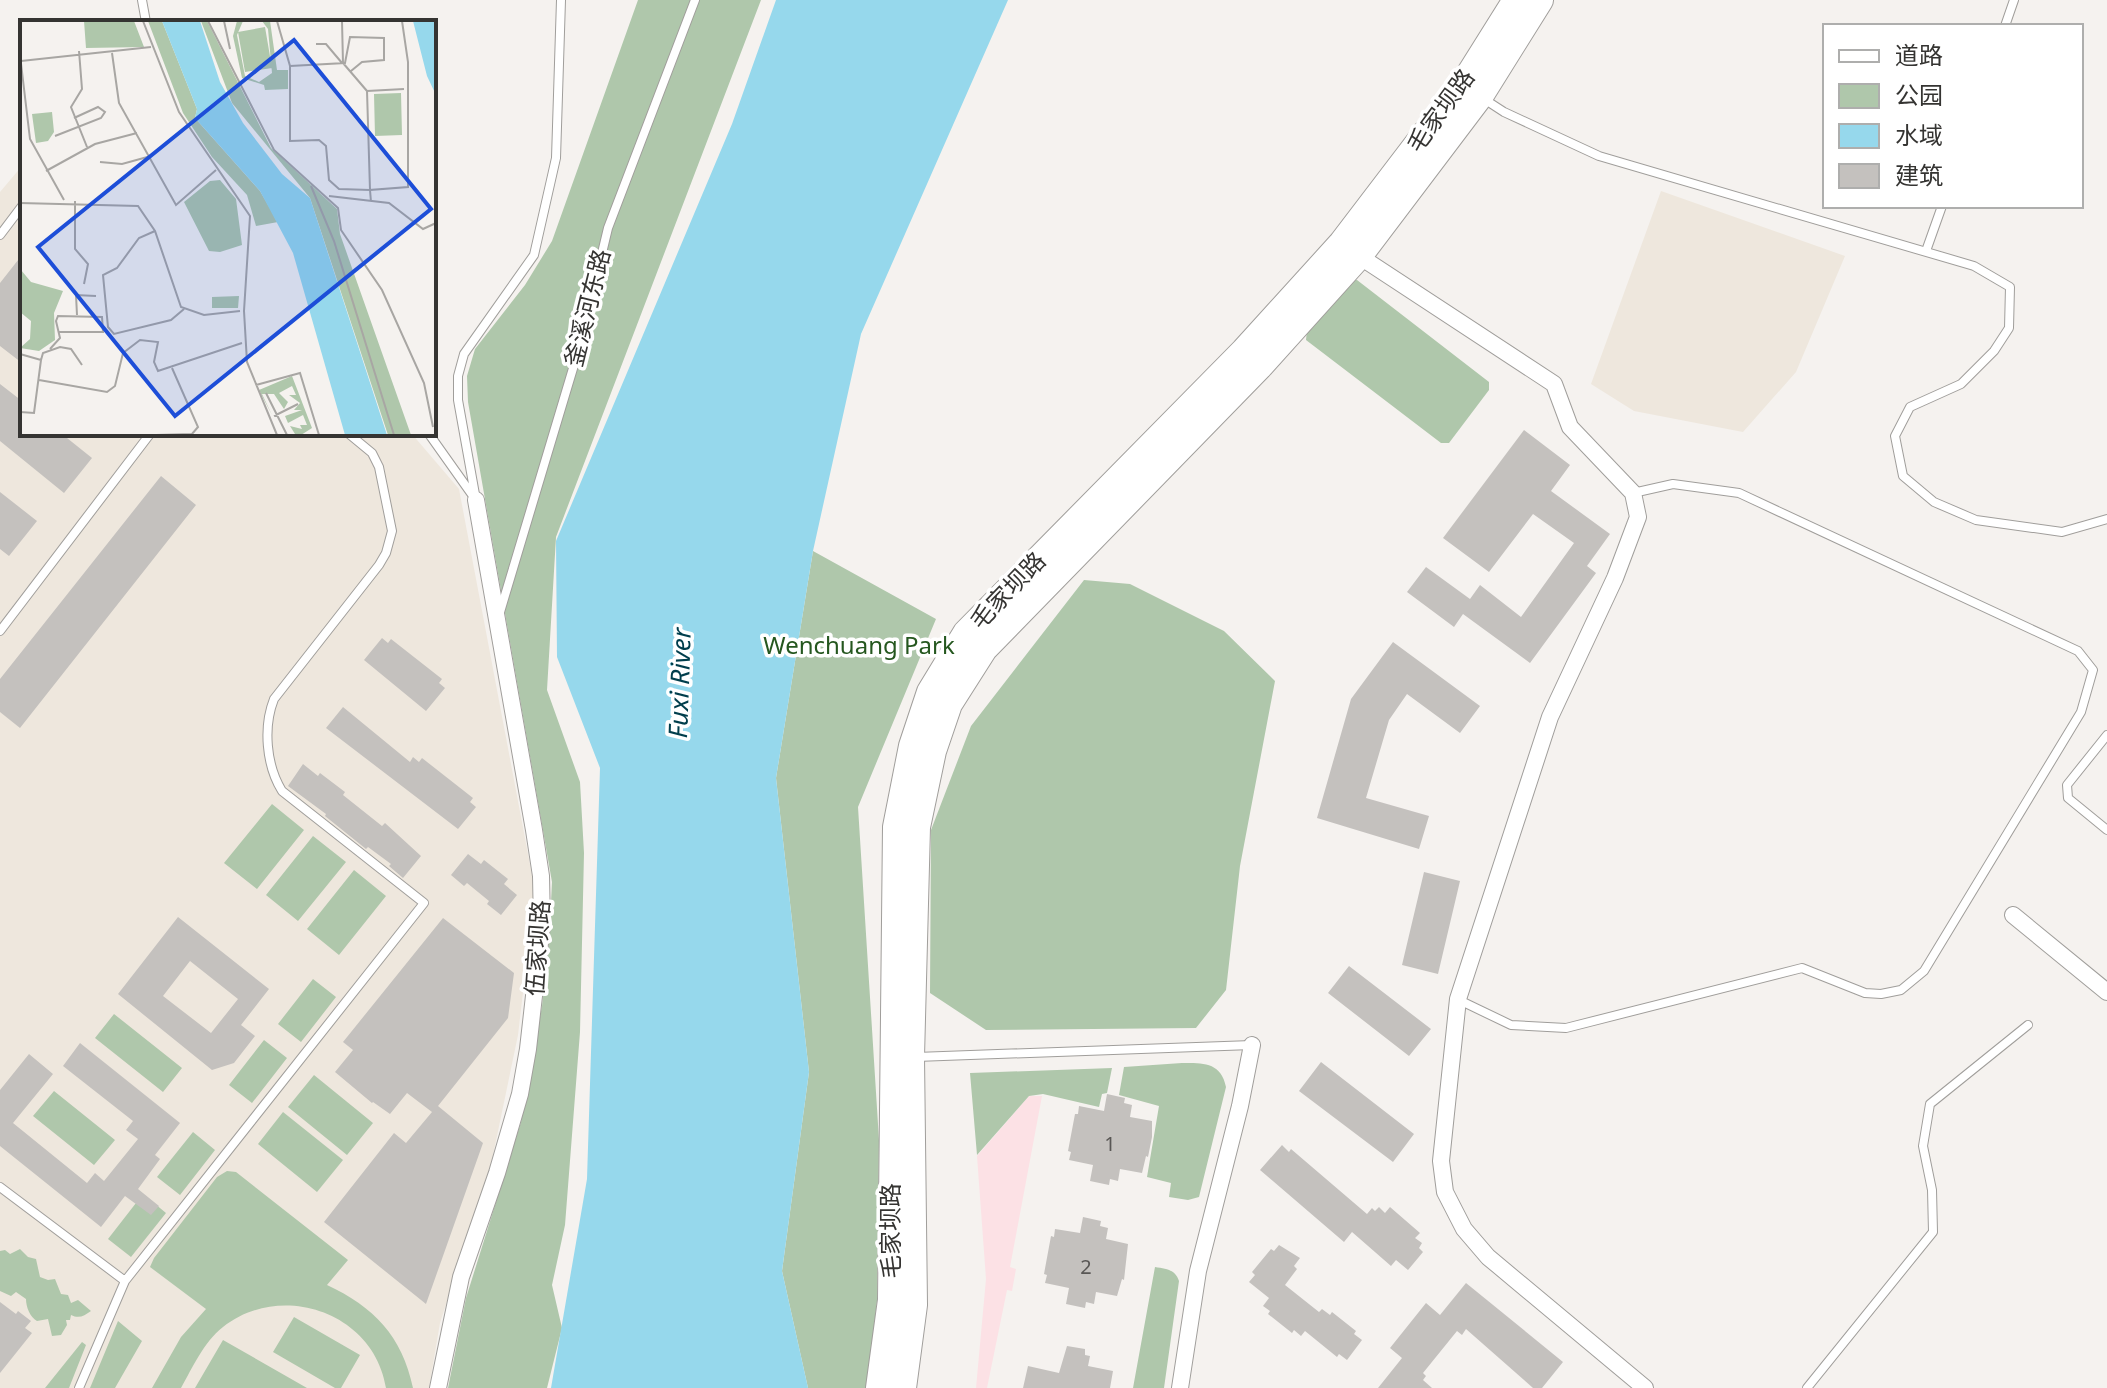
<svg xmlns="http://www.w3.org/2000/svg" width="2107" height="1388" font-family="'Noto Sans','Noto Sans SC',sans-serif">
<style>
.commercial{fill:#fce1e5}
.built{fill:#eee7dd}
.green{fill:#afc7ab}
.water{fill:#96d8ec}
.building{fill:#c4c1be;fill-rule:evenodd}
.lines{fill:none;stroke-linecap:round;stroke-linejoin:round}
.lane-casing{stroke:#a09e9b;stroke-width:10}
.street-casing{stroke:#a09e9b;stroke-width:18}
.primary-casing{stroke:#a09e9b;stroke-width:28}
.lane{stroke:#fff;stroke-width:8}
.street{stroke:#fff;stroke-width:16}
.primary{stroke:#fff;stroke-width:26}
.labels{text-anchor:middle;stroke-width:7;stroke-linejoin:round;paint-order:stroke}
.number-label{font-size:20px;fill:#595755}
.street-label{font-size:24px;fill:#353432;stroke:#fff}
.park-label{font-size:24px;fill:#25571f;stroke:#fff}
.water-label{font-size:26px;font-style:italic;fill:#003e4c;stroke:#fff}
.inset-road{fill:none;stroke:#a8a6a3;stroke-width:2}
.view{fill:#1d4ed8;fill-opacity:0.15;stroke:#1d4ed8;stroke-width:4}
.inset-edge{fill:none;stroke:#353432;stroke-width:4}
</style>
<rect width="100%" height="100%" fill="#f5f2ef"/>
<!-- commercial -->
<path class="commercial" d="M1029 1096H1042L1010 1267 1016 1269 1012 1291 1007 1290 987 1388H976L986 1279 977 1156Z"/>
<!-- built -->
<path class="built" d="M22 166V434H412L459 489 535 891 518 1035 492 1160 440 1323 429 1388H0V192Z
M1661 191 1845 256 1796 372 1743 432 1634 411 1591 384Z"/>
<!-- green -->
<path class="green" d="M638 0H761L556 537 547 690 580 782 584 853 580 1032 565 1225 552 1285 562 1328 547 1388H448L466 1298 521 1122 542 1006 549 942 552 882 468 402 467 376 475 349 525 285 552 241Z
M1357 280 1489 382V390L1449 443H1441L1306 340 1307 330 1347 281Z
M813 551 936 619 858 807 879 1140 877 1301 867 1388H808L782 1271 809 1072 776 778Z
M1084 580 1130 584 1224 631 1275 681 1240 866 1226 990 1196 1028 986 1030 930 993 931 830 971 726Z
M272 804 304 830 257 889 224 863Z
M313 836 346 862 298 921 266 895Z
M354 870 386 896 339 955 307 929Z
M313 979 336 997 301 1042 278 1024Z
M114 1014 182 1068 163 1092 95 1038Z
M264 1040 287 1058 252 1103 229 1085Z
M1182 1063C1203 1063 1221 1062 1226 1087L1199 1197 1188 1200 1169 1197 1171 1183 1147 1177 1159 1106 1119 1095 1124 1067Z
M1112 1068 1107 1093 1102 1094 1099 1107 1043 1094 1029 1096 977 1155 970 1073Z
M314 1075 373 1123 347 1155 288 1107Z
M54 1091 115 1140 94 1165 33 1116Z
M283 1112 343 1160 317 1192 258 1144Z
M193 1132 215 1150 180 1195 157 1177Z
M227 1171 236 1172 348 1260 327 1285C374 1307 402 1336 413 1388H386C374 1312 281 1281 223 1327 203 1343 193 1367 181 1388H152L181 1337 206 1309 150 1267 154 1258 217 1177Z
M143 1194 166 1213 131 1257 108 1239Z
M20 1249 28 1257 36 1259 40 1277 48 1280 55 1279 61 1294 68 1295 71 1303 78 1300 91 1311C84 1316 79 1319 71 1315L70 1320H66L67 1325 61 1335 52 1336 48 1319 37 1321C30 1317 26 1307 26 1299L16 1292 11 1296 0 1291V1251L5 1250 10 1254Z
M1155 1267C1166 1269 1175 1269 1179 1281L1164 1388H1133Z
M294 1317 360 1355 341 1388H335L273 1352Z
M118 1321 142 1341 115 1388H90Z
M223 1340 307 1388H195Z
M82 1342 86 1345 69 1388H45Z"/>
<!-- water -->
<path class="water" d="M776 0H1008L861 334 813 551 776 778 809 1072 782 1271 808 1388H551L587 1179 600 768 557 657 556 541 732 124Z"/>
<!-- building -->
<path class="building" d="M22 255V363L0 346V283Z
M0 384 22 401V434H62L92 458 64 493 0 441Z
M1524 430 1570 465 1551 491 1610 534 1587 566 1596 573 1530 663 1463 614 1454 627 1407 592 1426 567 1470 599 1480 585 1521 617 1574 543 1533 514 1489 572 1443 538Z
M161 476 196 505 20 728 0 712V679Z
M0 492 37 521 9 556 0 549Z
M382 638 388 643 391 639 442 679 439 683 445 688 426 711 364 660Z
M1393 642 1480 706 1460 733 1407 694 1389 720 1366 798 1429 816 1419 849 1317 818 1351 699Z
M343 707 410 762 413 757 419 762 422 758 473 798 470 802 476 807 458 829 326 728Z
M303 764 318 776 320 773 345 792 343 795 382 826 385 823 421 856 403 878 389 866 391 864 368 847 366 849 325 816 326 814 288 786Z
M468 854 481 864 484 860 508 879 504 884 517 895 501 915 487 904 489 901 467 883 464 886 451 875Z
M1424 872 1460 881 1438 974 1402 965Z
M178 917 269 989 241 1025 255 1036 234 1063 212 1070 118 994ZM190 961 238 999 211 1033 163 996Z
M443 918 514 973 508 1018 438 1106 483 1143 426 1304 324 1222 394 1133 406 1143 432 1112 407 1093 390 1114 373 1102 372 1103 335 1072 353 1050 343 1042Z
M1349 966 1431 1029 1409 1056 1328 993Z
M80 1043 180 1123 155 1155 160 1159 138 1189 159 1206 151 1215 125 1196 101 1227 0 1146V1090L29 1054 53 1074 13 1123 87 1183 95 1173 104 1181 138 1139 126 1130 133 1121 63 1066Z
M1321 1062 1414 1134 1393 1162 1299 1091Z
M1107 1094 1125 1098 1124 1103 1132 1105 1130 1117 1152 1121V1137L1148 1157 1146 1156 1142 1173 1120 1169 1118 1181 1110 1179 1109 1185 1090 1181 1093 1165 1069 1160 1071 1152 1068 1151 1075 1114H1078L1079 1106 1104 1111Z
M1282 1145 1289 1152 1291 1149 1367 1214 1372 1208 1375 1211 1379 1207 1385 1213 1390 1207 1420 1233 1415 1238 1422 1243 1419 1248 1423 1252 1408 1270 1396 1260 1391 1266 1352 1232 1344 1242 1260 1170Z
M1083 1217 1101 1221 1100 1226 1108 1228 1106 1239 1128 1244 1124 1280 1122 1279 1117 1296 1096 1292 1094 1304 1086 1302 1085 1308 1066 1304 1069 1288 1045 1283 1047 1275 1044 1274 1051 1236 1054 1237 1055 1229 1080 1233Z
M1279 1245 1300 1258 1294 1266 1297 1269 1285 1285 1319 1312 1322 1309 1330 1315 1332 1312 1356 1331 1354 1334 1362 1340 1347 1360 1339 1354 1337 1357 1305 1331 1301 1336 1294 1330 1292 1333 1268 1314 1270 1311 1263 1306 1269 1298 1249 1282 1255 1275 1252 1272 1271 1249 1274 1251Z
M1466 1283 1563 1362 1542 1388H1533L1466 1329 1462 1335 1457 1331 1423 1373 1426 1376 1423 1380 1432 1388H1378L1402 1358 1390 1348 1426 1303 1440 1315Z
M0 1302 16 1314 18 1311 31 1321 25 1328 32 1333 0 1373Z
M1067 1346 1085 1349V1355L1090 1356 1088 1366 1113 1371 1110 1388H1023L1028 1366 1059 1373Z"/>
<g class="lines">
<defs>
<path id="lane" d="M142 0 146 22
M2005 26 2014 0
M1484 99 1504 112 1599 156 1974 266 2010 287 2009 328 1994 351 1961 384 1910 407 1895 436 1903 476 1934 502 1976 520 2062 532 2107 519
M0 235 22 206
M1926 251 1942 206
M429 434 473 496
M476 500 458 400V376L464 354 534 255 556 158 561 0
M500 612 580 345 608 228 695 0
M0 631 150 434
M2107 735 2067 785 2068 798 2107 830
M1459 1000 1511 1025 1566 1028 1802 968 1865 993 1881 994 1901 990 1924 971 2081 712 2093 670 2078 651 1739 493 1673 484 1633 493
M916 1057 1252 1045
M0 1187 125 1281
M79 1388 125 1281 424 903 282 791C266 765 263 727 274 699L379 565 386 553 392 531 379 467 372 453 349 434
M1807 1388 1933 1232 1932 1190 1923 1146 1930 1104 2028 1025"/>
<path id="street" d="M1359 256 1554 384 1570 427 1633 493 1638 517 1615 578 1550 717 1458 999 1441 1161 1445 1192 1464 1229 1488 1257 1645 1388
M2013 915 2107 992
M438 1388 461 1277 497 1173 520 1094 528 1049 542 925 541 876 534 830 476 500
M1180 1388 1198 1271 1240 1106 1252 1045"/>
<path id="primary" d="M879 1388 891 1300 896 827 912 746 930 692 966 633 1244 351 1342 243 1464 83 1516 0
M903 1388 914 1305 911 1057 917 827 933 751 949 704 984 649 1259 367 1359 256 1480 96 1540 0"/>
</defs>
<!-- lane casing -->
<use href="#lane" class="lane-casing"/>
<!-- street casing -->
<use href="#street" class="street-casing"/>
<!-- primary casing -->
<use href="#primary" class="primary-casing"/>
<!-- lane -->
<use href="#lane" class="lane"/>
<!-- street -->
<use href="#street" class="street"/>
<!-- primary -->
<use href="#primary" class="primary"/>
</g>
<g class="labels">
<!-- number labels -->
<g class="number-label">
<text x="1110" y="1151">1</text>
<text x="1086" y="1274">2</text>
</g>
<!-- street labels -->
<g class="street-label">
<text transform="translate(1441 111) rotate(-54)" y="8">毛家坝路</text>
<text transform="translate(588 308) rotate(-76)" y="8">釜溪河东路</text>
<text transform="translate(1008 591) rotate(-46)" y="8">毛家坝路</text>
<text transform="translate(538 948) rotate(-86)" y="8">伍家坝路</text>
<text transform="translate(891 1231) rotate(-90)" y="8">毛家坝路</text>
</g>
<!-- park labels -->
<g class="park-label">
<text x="859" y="654">Wenchuang Park</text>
</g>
<!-- water labels -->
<g class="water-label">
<text transform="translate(680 683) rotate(-88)" y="9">Fuxi River</text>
</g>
</g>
<!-- overview -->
<g transform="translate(20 20)">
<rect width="416" height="416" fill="#f5f2ef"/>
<path d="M64 1H114L124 27 66 28ZM128 1H142L177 89 175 98 240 171 258 202 236 206 227 175 192 137 163 93ZM181 1H187L251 128 317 189 320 214 391 415H368L290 178 212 83ZM217 1H223L217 15 225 56 239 62 252 53 248 9 242 1H250L257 50H268V69L245 70 244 65 222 58 213 16ZM245 7 252 48 225 52 218 12ZM381 73 382 115 355 116 354 74ZM32 92 34 112 28 121 16 123 12 94ZM200 160 216 179 222 225 200 232 189 231 164 182 190 161ZM1 250 11 262 43 271 34 293 35 320 19 331 0 328 10 319 11 301 0 292ZM219 276 218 288H192V277ZM272 356 292 408 281 415 275 414 270 406 282 409 280 405H287L283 395 268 403 265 396 282 390H274L280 383 269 375H276L272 366 259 373 268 382 264 389 254 374H242L252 395 239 370Z" fill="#afc7ab"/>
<path d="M142 1H180L200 62 223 103 262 154 290 178 367 415H325L273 233 240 171 175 98 177 89ZM393 1H416V75L407 56Z" fill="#96d8ec"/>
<path class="inset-road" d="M123 1 159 92 230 196 224 291 227 342 257 415M188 1 254 130 318 188 321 210 362 270 404 363 413 407M204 1 210 29M257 1 270 46V121L299 120 306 126 309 160 319 169 350 170 347 71 323 43 322 1M296 24H306L322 43M59 31 62 69 51 87 67 127M92 33 99 83 156 185 196 150M0 35 10 119 44 180M1 41 131 27M270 46 325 43 330 17 364 18V40L342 42 331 51M347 71 384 69M35 116 81 98 85 92 78 87 54 98M80 142 102 144 131 136M26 151 75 124 117 113M291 166 314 221 374 415M309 176 369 183 403 209 416 203M55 181V229L68 244 64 264M351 182 350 170 388 167V42L382 1M0 183 118 186 135 211 161 287 184 295 220 291M135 211 119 218 97 248 83 255 88 307 94 314 151 300 164 289M57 295 56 275 76 276M30 329 40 318 36 301 38 296 82 297 83 312H39M0 334 21 340 14 393 0 392M21 340 23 333 40 327 51 329 62 345M19 360 87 372 95 366 103 333 120 320 138 322 134 342 138 351 222 323M236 365 280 353 299 415M246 373 267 415M254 396 278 384M136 415 172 414 178 407 152 348"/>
<path class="view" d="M274 20 411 189 155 396 18 227Z"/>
<rect width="416" height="416" class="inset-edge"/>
</g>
<!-- legend -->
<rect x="1823" y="24" width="260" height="184" fill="#ffffff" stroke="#aeaead" stroke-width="2"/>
<rect x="1839" y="50" width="40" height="12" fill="#ffffff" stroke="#aeaead" stroke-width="2"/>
<text x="1895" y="64" font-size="24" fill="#353432">道路</text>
<rect x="1839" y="84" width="40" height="24" fill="#afc7ab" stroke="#aeaead" stroke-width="2"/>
<text x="1895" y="104" font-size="24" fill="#353432">公园</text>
<rect x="1839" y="124" width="40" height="24" fill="#96d8ec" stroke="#aeaead" stroke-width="2"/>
<text x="1895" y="144" font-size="24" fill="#353432">水域</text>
<rect x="1839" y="164" width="40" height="24" fill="#c4c1be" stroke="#aeaead" stroke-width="2"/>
<text x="1895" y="184" font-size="24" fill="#353432">建筑</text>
</svg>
